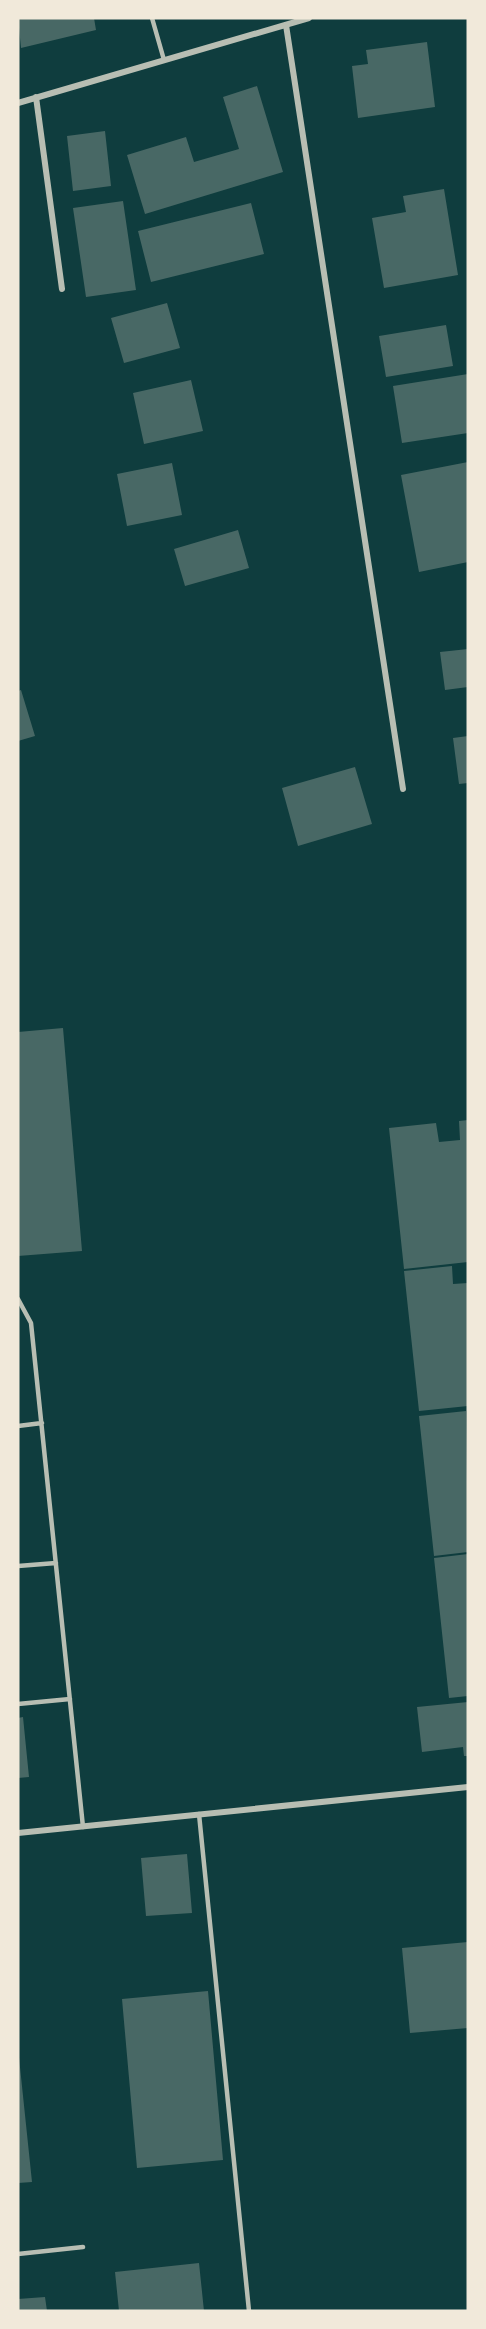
<svg xmlns="http://www.w3.org/2000/svg" width="486" height="2329" font-family="'Exo 2',sans-serif">
<style>
.building{fill:#486865}
.lines{fill:none;stroke-linecap:round;stroke-linejoin:round}
.service{stroke:#b8beb3;stroke-width:4.5}
.minor{stroke:#b8beb3;stroke-width:6}
</style>
<rect width="100%" height="100%" fill="#0f3d3e"/>
<!-- building -->
<path class="building" d="M18 18H94L96 30 21 48Z
M427 42 435 107 358 118 352 66 368 64 366 50Z
M257 86 283 172 145 214 127 155 186 137 194 162 239 149 223 97Z
M105 131 111 186 73 191 67 136Z
M444 189 458 275 384 288 372 218 406 212 403 196Z
M123 201 136 290 86 297 73 208Z
M251 203 264 254 151 282 138 231Z
M167 303 180 348 124 363 111 318Z
M446 325 453 366 386 377 379 336Z
M468 374V433L402 443 393 386Z
M191 380 203 431 144 444 133 393Z
M468 462V562L419 572 401 475Z
M172 463 182 515 127 526 117 474Z
M238 530 249 568 185 586 174 549Z
M468 649V687L445 690 440 652Z
M21 690 35 736 18 741V691Z
M468 736V783L459 784 453 738Z
M355 767 372 824 298 846 282 788Z
M63 1028 82 1251 18 1256V1032Z
M468 1120V1262L404 1269 389 1128 436 1123 439 1142 460 1140 459 1121Z
M452 1266 453 1284 468 1283V1406L419 1411 404 1271Z
M466 1411 468 1552 434 1556 419 1416Z
M468 1554V1696L449 1698 434 1558Z
M468 1702V1756H464L463 1747 422 1752 417 1707Z
M23 1717 29 1777 18 1778V1718Z
M187 1854 192 1913 146 1916 141 1858Z
M468 1942V2028L410 2033 402 1948Z
M208 1991 223 2160 137 2168 122 1999Z
M18 2048 32 2182 18 2183Z
M199 2263 204 2311H119L115 2272Z
M45 2297 47 2311H18V2299Z"/>
<g class="lines">
<!-- service -->
<path class="service" d="M152 18 164 60
M18 1299 31 1323 83 1827
M18 1426 42 1423
M18 1566 56 1563
M18 1704 70 1699
M199 1814 249 2311
M18 2254 83 2247"/>
<!-- minor -->
<path class="minor" d="M286 25 403 789
M36 97 62 289
M18 103 309 18
M18 1833 468 1787"/>
</g>
<!-- border -->
<rect width="486" height="2329" fill="none" stroke="#f1e9da" stroke-width="39"/>
</svg>
